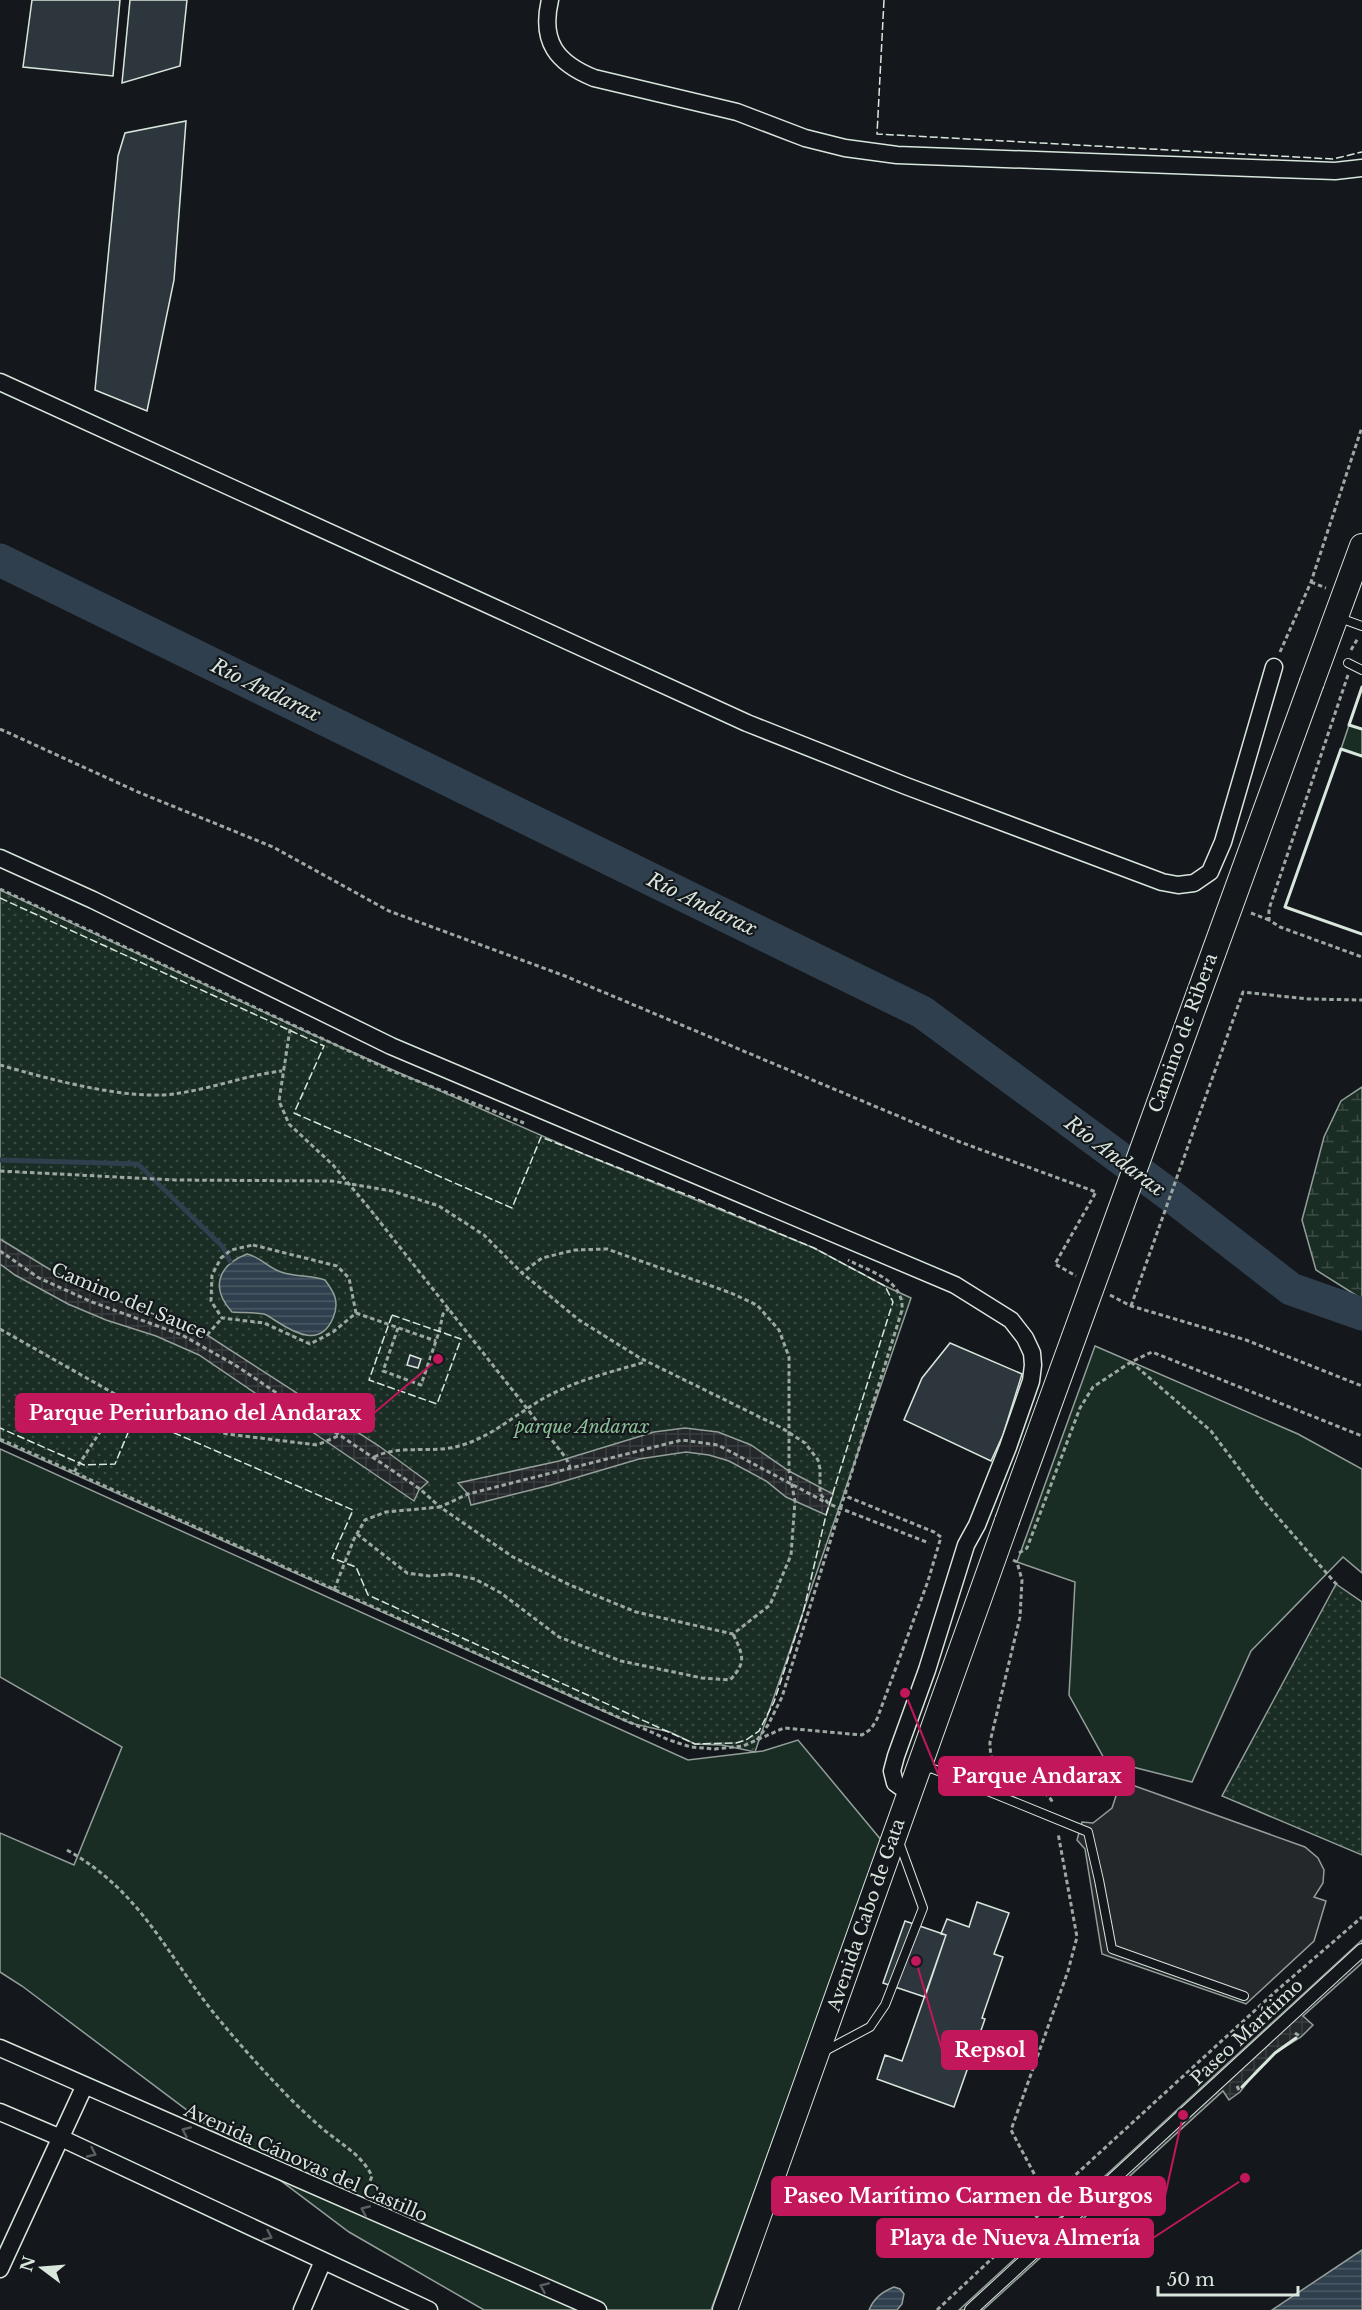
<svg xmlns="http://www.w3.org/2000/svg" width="1362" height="2310" font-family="'Libre Baskerville',serif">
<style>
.grass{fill:#1a2d24;stroke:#939e99;stroke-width:1.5}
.wetland{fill:url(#wetland-marsh);stroke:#939e99;stroke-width:1.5}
.park{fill:url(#park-dots);stroke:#939e99;stroke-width:1.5}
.parking{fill:#24282b;stroke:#939e99;stroke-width:1.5}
.plaza{fill:url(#plaza-grid);stroke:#939e99;stroke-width:1.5}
.water{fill:url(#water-rules);stroke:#939e99;stroke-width:1.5}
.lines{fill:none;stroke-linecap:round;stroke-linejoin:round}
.stream{stroke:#2f3f4d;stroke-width:5}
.river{stroke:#2f3f4d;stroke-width:33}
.building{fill:#2c363c;stroke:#d8e6dc;stroke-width:1.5}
.service-casing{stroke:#d8e6dc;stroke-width:10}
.pedestrian-casing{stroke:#d8e6dc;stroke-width:14}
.minor-casing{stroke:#d8e6dc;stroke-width:19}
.secondary-casing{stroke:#d8e6dc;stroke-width:26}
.path{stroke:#9da8a2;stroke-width:3;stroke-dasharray:4.5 3;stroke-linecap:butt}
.service{stroke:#14181c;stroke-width:8}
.pedestrian{stroke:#14181c;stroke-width:12}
.minor{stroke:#14181c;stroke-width:16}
.secondary{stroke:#14181c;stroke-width:24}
.secondary-bridge-casing{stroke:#d8e6dc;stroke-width:26;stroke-linecap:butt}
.secondary-bridge{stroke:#14181c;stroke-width:24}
.fence{stroke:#d8e6dc;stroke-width:1.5;stroke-dasharray:8 3;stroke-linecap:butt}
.wall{stroke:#d8e6dc;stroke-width:3}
.oneway{stroke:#59605f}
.labels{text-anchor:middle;stroke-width:4.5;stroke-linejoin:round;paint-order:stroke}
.street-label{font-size:18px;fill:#d8e6dc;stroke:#14181c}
.park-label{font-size:18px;font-style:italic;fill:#8ac095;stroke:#14181c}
.water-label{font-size:20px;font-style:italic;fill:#d8e6dc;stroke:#14181c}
.leader{fill:none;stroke:#c2185b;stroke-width:2}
.callout-dot{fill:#c2185b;stroke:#14181c;stroke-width:2}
.callout{fill:#c2185b;stroke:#c2185b;stroke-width:2}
.callout-label{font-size:20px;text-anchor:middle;font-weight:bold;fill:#fff}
</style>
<defs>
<pattern id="wetland-marsh" width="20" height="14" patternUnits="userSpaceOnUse" patternTransform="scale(1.5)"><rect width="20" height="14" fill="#1a2d24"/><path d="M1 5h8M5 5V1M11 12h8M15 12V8" fill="none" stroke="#3b4b43"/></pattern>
<pattern id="park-dots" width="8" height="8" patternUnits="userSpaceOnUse" patternTransform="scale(1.5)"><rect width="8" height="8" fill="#1a2d24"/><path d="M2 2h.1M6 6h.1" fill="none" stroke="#3b4b43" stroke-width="1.8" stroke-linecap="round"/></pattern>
<pattern id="plaza-grid" width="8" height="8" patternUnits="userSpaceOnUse" patternTransform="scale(1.5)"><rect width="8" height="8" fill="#24282b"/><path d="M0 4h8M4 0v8" fill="none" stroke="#393d3f"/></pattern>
<pattern id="water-rules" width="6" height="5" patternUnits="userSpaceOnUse" patternTransform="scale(1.5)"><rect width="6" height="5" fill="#2f3f4d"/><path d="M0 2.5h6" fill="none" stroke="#4c5b66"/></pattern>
</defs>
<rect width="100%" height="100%" fill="#14181c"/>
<!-- grass -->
<path class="grass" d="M1349 725 1362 729V756L1341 749Z
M1095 1346 1298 1434 1362 1469V1573L1343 1557 1251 1651 1192 1782 1105 1760 1069 1695 1075 1582 1017 1562Z
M0 1449 688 1760 763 1751 798 1740 882 1841 711 2310H484L349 2232 22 1986 0 1972V1833L74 1865 122 1747 0 1677Z"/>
<!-- wetland -->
<path class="wetland" d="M1362 1087V1299L1316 1270 1302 1220 1324 1137 1341 1101Z"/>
<!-- park -->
<path class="park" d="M0 890 309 1033 588 1156 814 1248 885 1286 911 1298 755 1752 722 1745 695 1744 670 1732 630 1723 0 1441Z
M1336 1584 1362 1602V1855L1222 1796Z"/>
<!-- parking -->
<path class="parking" d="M1121 1781 1305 1847 1318 1858 1324 1870 1323 1883 1314 1897 1326 1901 1314 1941 1246 2004 1102 1954 1085 1849 1077 1840 1082 1822 1093 1823 1112 1808Z"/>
<!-- plaza -->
<path class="plaza" d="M0 1239 54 1272 103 1295 204 1333 379 1446 428 1482 419 1490 414 1501 199 1355 156 1336 106 1320 68 1304 15 1275 0 1264Z
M685 1428 718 1432 751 1445 789 1471 833 1494 826 1515 786 1497 766 1481 729 1461 709 1455 686 1452 639 1459 551 1485 471 1505 468 1494 458 1483 559 1461 654 1432Z
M1362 1940V1963L1303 2016 1313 2025 1301 2037 1275 2053 1257 2070 1240 2092 1229 2100 1223 2091 983 2310H959Z"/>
<!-- water -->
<path class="water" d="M247 1254C261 1257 268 1268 281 1272 295 1277 311 1275 325 1280 334 1292 340 1302 333 1318 321 1347 296 1334 276 1321 272 1319 268 1315 264 1314 254 1312 242 1313 232 1312 210 1288 218 1265 247 1254Z
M1362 2250V2310H1272Z
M894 2287 900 2289 904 2294 902 2304 897 2310H869C874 2298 882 2292 894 2287Z"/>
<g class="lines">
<!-- stream -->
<path class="stream" d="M0 1160 138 1164 223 1247 230 1261"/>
<!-- river -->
<path class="river" d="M0 560 922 1012 1170 1195 1291 1289 1362 1314"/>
</g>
<!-- building -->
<path class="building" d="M32 0H120L113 76 23 67Z
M130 0H187L180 66 122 83Z
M186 121 174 280 147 411 95 390 118 156 125 133Z
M950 1343 1022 1374 1003 1435 991 1461 904 1420 922 1378Z
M410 1355 421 1359 418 1368 407 1365Z
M977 1902 1009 1913 994 1954 1003 1957 982 2018 985 2019 954 2107 877 2079 885 2055 902 2061 946 1935 941 1934 947 1919 969 1927Z
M905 1921 946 1935 925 1997 883 1983Z"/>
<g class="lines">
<defs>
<path id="service" d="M1337 617 1362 626
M1348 663 1362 670
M921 1773 931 1768 1088 1832 1099 1880 1112 1949 1244 1996
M823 2052 870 2027 885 2005 923 1908 899 1842"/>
<path id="pedestrian" d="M971 2310 1362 1950"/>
<path id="minor" d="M550 0C540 42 557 63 594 78L737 112 805 138 845 148 897 155 1335 171 1362 168
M0 382 747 723 906 786 1162 882 1178 885 1194 883 1210 872 1223 842 1274 667
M0 858 93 900 391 1046 955 1285 1011 1320 1025 1338 1032 1353 1033 1365 1031 1381 1008 1447 977 1525 966 1545 927 1670 896 1756 892 1771 895 1783 909 1793
M0 2048 598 2310
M0 2112 61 2138 429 2310
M0 2269 84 2087
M302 2310 323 2261"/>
<path id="secondary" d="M1312 682 1362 546
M725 2310 1007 1521"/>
</defs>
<!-- service casing -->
<use href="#service" class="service-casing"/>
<!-- pedestrian casing -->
<use href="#pedestrian" class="pedestrian-casing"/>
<!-- minor casing -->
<use href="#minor" class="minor-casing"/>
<!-- secondary casing -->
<use href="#secondary" class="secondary-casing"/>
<!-- path -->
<path class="path" d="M1311 582 1326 588
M1351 650 1358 638
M1280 652 1311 582 1362 427
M1348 675 1269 909V920L1280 927 1362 957
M0 729 138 792 273 847 389 911 565 976 960 1142 1096 1192 1055 1264 1076 1276
M0 889 392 1071 524 1123
M1251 913 1269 920
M290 1029 279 1101 289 1124 333 1165 369 1208 566 1458 570 1467
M0 1065C49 1079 130 1102 180 1093 214 1088 247 1075 282 1071
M0 1171 175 1180 332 1181 392 1191 439 1206 484 1235 522 1273 579 1320 640 1358 782 1428 805 1443 818 1460 820 1469V1494L829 1504 929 1543
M253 1245 337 1266 349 1278 356 1313 333 1332 310 1344 264 1323 222 1318 211 1301 212 1275 221 1258 231 1250Z
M0 1251 39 1278 92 1302 182 1335 235 1365 420 1489 440 1507 468 1494 682 1440 718 1445 825 1502
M1110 1295 1131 1306 1246 1340 1362 1386
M1131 1306 1243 992 1308 999 1362 1000
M356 1313 436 1341
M398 1328 383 1371 421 1385 439 1332 443 1314 449 1308
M0 1329 122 1398 151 1411 227 1434 317 1445 340 1435
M207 1335 222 1318
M1131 1362 1211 1431 1262 1499 1337 1585
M0 1439 669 1740 691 1747 715 1749 743 1746 784 1728 862 1735 871 1729 877 1719 928 1581 941 1537 934 1532 848 1497 846 1493
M374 1457C401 1444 431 1454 459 1446 492 1437 517 1413 546 1397 577 1380 611 1372 645 1362
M74 1472 122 1398
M357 1534 407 1573 429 1576 450 1574 475 1579 501 1593 559 1637 621 1661 702 1678 730 1680C747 1662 743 1655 733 1634
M1019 1553 1027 1548 1080 1408 1093 1387 1131 1362 1152 1352 1362 1436
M1013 1560 1017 1562 1022 1580 1020 1617 990 1742C989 1792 1040 1776 1053 1803
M334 1590 354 1539 365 1520 386 1512 440 1507 513 1557 570 1585 636 1612 733 1634 770 1605 791 1555 795 1501 789 1471V1357L779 1330 757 1305 731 1293 607 1249 575 1250 542 1258 522 1273
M757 1740 768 1725 782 1697 902 1310C904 1280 871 1272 848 1260
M67 1850C140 1891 164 1950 213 2012 234 2038 257 2064 280 2088 293 2102 308 2116 323 2129 342 2145 360 2153 372 2176L367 2189
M1295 2033 1301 2037
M1237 2086 1240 2092
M1048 2200 1275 1992 1362 1917
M937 2310 1048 2206V2200L1011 2130 1068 1971 1077 1937 1058 1833"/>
<!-- service -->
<use href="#service" class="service"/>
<!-- pedestrian -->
<use href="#pedestrian" class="pedestrian"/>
<!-- minor -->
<use href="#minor" class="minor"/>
<!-- secondary -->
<use href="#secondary" class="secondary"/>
<defs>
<path id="secondary-bridge" d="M1007 1521 1312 682"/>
</defs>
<!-- secondary-bridge casing -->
<use href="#secondary-bridge" class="secondary-bridge-casing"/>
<!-- secondary-bridge -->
<use href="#secondary-bridge" class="secondary-bridge"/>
<!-- fence -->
<path class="fence" d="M884 0 877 134 1333 159 1362 152
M0 898 324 1046 294 1113 512 1208 541 1137 695 1198 814 1248 885 1286 893 1302 826 1515 803 1613 774 1702 759 1731 746 1740 736 1743 695 1744 368 1595 356 1567 332 1558 353 1510 135 1416 115 1464 84 1465 0 1428
M392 1315 461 1339 437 1404 369 1380Z"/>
<!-- wall -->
<path class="wall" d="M1362 687 1349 725 1362 729
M1362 756 1341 749 1285 907 1362 934
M1242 2087 1275 2053 1296 2038"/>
</g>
<!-- one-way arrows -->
<defs><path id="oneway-chevron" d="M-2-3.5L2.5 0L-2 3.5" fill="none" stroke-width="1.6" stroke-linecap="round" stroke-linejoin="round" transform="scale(1.5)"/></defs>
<g class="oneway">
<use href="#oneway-chevron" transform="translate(186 2131) rotate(-156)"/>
<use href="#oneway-chevron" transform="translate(92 2153) rotate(25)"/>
<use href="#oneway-chevron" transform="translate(365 2210) rotate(-156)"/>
<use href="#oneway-chevron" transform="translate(268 2236) rotate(25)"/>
<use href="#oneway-chevron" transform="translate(544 2287) rotate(-157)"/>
</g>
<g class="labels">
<!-- street labels -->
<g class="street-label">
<text transform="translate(1183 1033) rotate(-70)" y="6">Camino de Ribera</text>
<text transform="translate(129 1301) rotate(23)" y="6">Camino del Sauce</text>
<text transform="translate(866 1915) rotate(-71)" y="6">Avenida Cabo de Gata</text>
<text transform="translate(1247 2032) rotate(-43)" y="6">Paseo Marítimo</text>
<text transform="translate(306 2163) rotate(24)" y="6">Avenida Cánovas del Castillo</text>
</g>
<!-- park labels -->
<g class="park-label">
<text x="582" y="1433">parque Andarax</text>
</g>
<!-- water labels -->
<g class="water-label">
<text transform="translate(266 690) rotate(26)" y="7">Río Andarax</text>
<text transform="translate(702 904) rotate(26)" y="7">Río Andarax</text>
<text transform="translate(1115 1156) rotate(37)" y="7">Río Andarax</text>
</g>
</g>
<!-- callouts -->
<path class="leader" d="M438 1359L374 1413M905 1693L939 1776M916 1961L942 2050M1183 2115L1165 2196M1245 2178L1153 2238"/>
<g class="callout-dot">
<circle cx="438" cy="1359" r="6"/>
<circle cx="905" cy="1693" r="6"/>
<circle cx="916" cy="1961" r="6"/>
<circle cx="1183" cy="2115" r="6"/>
<circle cx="1245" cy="2178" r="6"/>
</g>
<g class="callout">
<rect x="16" y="1394" width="358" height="38" rx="6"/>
<rect x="939" y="1757" width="195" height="38" rx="6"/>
<rect x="942" y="2031" width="95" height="38" rx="6"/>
<rect x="772" y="2177" width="393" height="38" rx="6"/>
<rect x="877" y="2219" width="276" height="38" rx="6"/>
</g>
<g class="callout-label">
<text x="195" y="1420">Parque Periurbano del Andarax</text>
<text x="1037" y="1783">Parque Andarax</text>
<text x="990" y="2057">Repsol</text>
<text x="968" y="2203">Paseo Marítimo Carmen de Burgos</text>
<text x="1015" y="2245">Playa de Nueva Almería</text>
</g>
<!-- north arrow -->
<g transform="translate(42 2268) rotate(286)" stroke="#14181c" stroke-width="4.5" paint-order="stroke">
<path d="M0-4.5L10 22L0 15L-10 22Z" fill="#d8e6dc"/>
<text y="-9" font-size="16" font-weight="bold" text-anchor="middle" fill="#d8e6dc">N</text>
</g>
<!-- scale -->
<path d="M1158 2286v9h140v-9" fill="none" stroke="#d8e6dc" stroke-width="3"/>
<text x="1167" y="2286" font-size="18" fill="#d8e6dc" stroke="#14181c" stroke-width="4.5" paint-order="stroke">50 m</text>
</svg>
